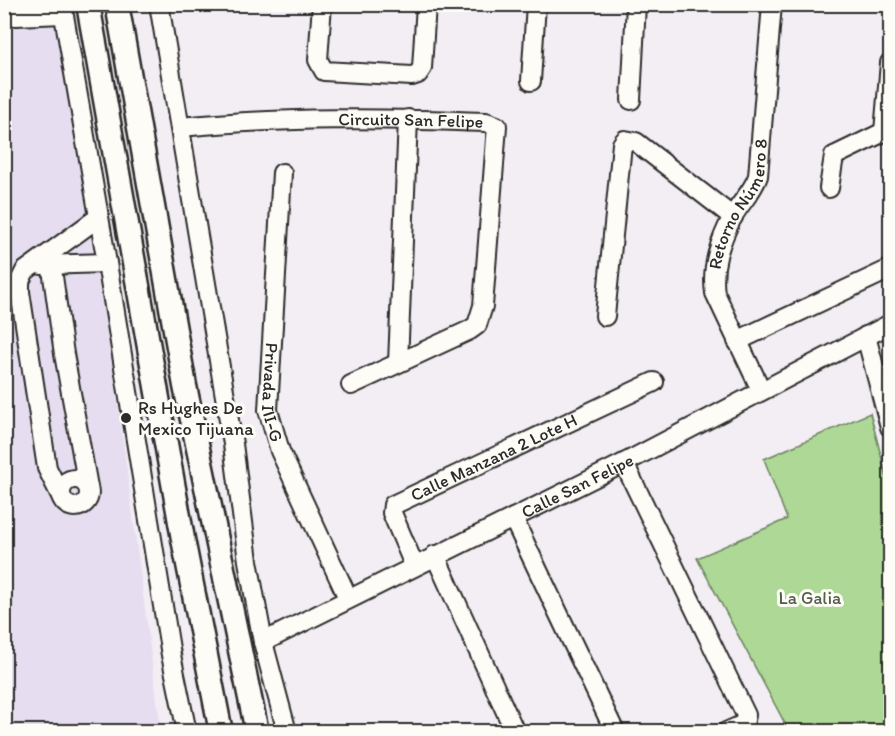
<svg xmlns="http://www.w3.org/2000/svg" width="895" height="736" font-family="Itim,sans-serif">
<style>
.built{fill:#e6def0}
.green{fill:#add896;stroke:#6c8260;stroke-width:1.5}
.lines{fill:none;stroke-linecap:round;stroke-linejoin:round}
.minor-casing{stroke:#2b2b2b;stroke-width:22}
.major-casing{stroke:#2b2b2b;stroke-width:27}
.minor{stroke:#fdfcf7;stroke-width:18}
.major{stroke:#fdfcf7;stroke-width:22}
.poi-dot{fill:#2b2b2b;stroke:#fdfcf7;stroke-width:2}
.labels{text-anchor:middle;stroke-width:6;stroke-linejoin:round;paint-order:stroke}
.street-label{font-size:18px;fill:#2b2b2b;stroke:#fdfcf7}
.poi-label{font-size:18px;fill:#2b2b2b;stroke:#fdfcf7;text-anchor:start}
.park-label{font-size:18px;fill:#525f4b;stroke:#fdfcf7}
</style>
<rect width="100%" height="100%" fill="#f3eef4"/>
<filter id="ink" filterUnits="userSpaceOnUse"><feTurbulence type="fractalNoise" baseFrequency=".0167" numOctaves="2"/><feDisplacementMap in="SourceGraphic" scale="12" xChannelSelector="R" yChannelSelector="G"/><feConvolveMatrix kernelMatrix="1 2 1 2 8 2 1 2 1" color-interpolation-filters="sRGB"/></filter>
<g filter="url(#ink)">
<!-- built -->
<path class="built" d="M4 5H66L161 731H5Z"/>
<!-- green -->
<path class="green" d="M870 413 890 490V726L879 731H789L697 558 787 519 764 459Z"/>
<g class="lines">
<defs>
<g id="minor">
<path d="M62 4 107 263 171 655 187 732"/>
<path d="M159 4 233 444 248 561 263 642 287 732"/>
<path d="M322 4 318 60 324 71 412 76 418 74 422 68 426 4"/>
<path d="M4 14 16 16 63 14"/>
<path d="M531 81 536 4"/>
<path d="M631 100 636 4"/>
<path id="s1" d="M180 127C282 117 384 118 486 122L497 126 483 306 477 325 470 330 351 385"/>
<path d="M884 132 890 63"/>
<path id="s2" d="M282 173 268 410 280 451 348 598"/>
<path d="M829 188 834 156 890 129"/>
<path d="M50 255 64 354 88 487"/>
<path d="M41 265 107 263"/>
<path d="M605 316 622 144 625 140 636 142 733 217"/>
<path d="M866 336 890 427"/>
<path d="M737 341 890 269"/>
<path d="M398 363 408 119"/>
<path id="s3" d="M761 390 715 293C711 266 720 241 733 216 741 202 753 191 758 176L772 4"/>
<path d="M624 463 746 715 744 724 726 732"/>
<circle cx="75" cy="493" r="14"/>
<path d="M62 498 47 468 20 292V281L25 271 99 217"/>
<path d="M513 518 615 732"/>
<path d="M435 555 515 732"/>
<path id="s4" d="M414 565 392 513 393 505 654 382"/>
<path id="s5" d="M263 642 624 463 890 324"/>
</g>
<path id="major" d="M88 4 183 539 221 732
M117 4 185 386 257 732"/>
</defs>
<!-- minor casing -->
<use href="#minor" class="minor-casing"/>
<!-- major casing -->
<use href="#major" class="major-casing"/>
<!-- minor -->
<use href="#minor" class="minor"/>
<!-- major -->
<use href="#major" class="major"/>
</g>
</g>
<!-- markers -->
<circle class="poi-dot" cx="126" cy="418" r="6"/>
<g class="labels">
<!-- street labels -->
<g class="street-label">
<text dy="6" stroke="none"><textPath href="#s1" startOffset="231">Circuito San Felipe</textPath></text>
<text dy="6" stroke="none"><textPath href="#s3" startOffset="202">Retorno Número 8</textPath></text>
<text dy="6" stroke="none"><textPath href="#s2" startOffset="220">Privada III-G</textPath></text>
<text dy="6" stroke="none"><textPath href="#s4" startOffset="176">Calle Manzana 2 Lote H</textPath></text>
<text dy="6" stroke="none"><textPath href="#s5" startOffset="351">Calle San Felipe</textPath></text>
</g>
<!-- poi labels -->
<g class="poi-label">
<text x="138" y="414">Rs Hughes De<tspan x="138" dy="21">Mexico Tijuana</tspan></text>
</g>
<!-- park labels -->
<g class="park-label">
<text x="810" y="604">La Galia</text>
</g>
</g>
<!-- margin -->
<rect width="895" height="736" fill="none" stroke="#fdfcf7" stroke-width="24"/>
<rect x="12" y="12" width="871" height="712" fill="none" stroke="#2b2b2b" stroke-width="2" filter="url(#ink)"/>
</svg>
